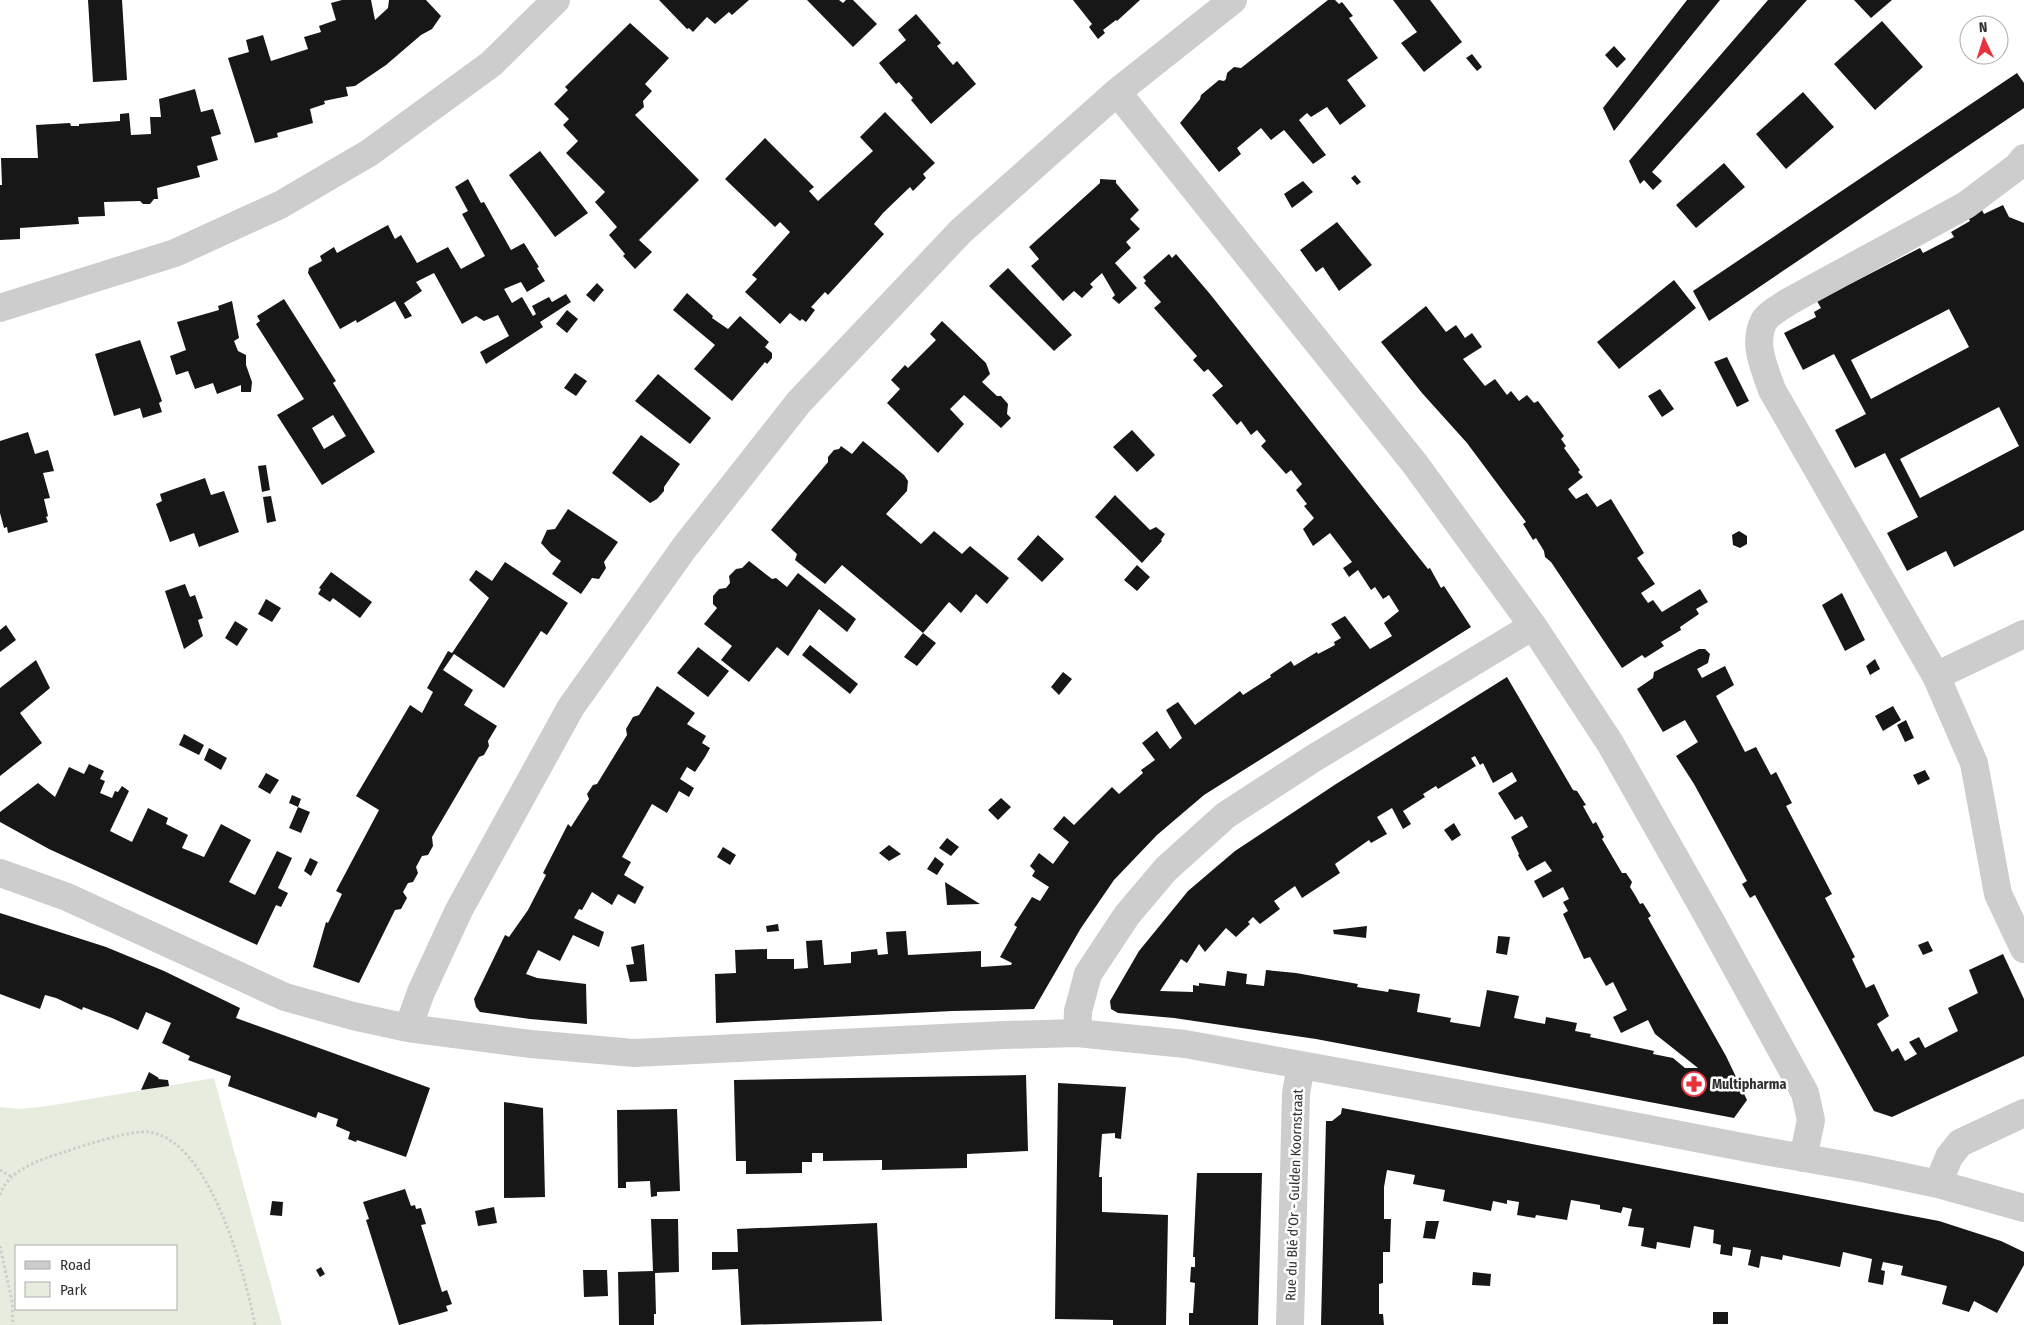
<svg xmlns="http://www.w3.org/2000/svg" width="2024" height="1325" font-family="'Fira Sans Condensed',sans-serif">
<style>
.green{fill:#e6edde;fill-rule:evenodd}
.building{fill:#171717;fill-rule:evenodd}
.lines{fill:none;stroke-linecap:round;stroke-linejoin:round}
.path{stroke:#cdcdcd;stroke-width:3;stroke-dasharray:2.5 2.5;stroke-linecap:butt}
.minor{stroke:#cdcdcd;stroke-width:28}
.labels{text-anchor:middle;stroke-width:5;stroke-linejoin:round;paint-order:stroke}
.poi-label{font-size:14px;font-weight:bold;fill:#303030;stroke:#fff;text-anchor:start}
.street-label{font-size:14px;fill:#303030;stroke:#fff}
</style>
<rect width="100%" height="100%" fill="#fff"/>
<!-- green -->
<path class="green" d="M214 1078 282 1325H0V1107L20 1109 48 1106ZM16 1246H176V1309H16Z"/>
<!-- building -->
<path class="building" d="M88 0H122L127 80 93 82Z
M342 0H371L375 20 388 8 389 0H426L441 16 432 29 421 35 386 65 355 86 346 87 348 96 324 101 325 104 310 109 313 123 277 133 278 137 255 143 228 58 249 52 246 40 263 35 271 61 308 49 304 37 321 32 319 26 336 20 331 3Z
M659 0H749L732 15 729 12 715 24 707 17 693 32 689 28 687 29Z
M807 0H839L843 3 846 0H853L877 24 853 47Z
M1073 0H1140L1117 21 1116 20 1103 30 1105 33 1098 39 1089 27 1092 24Z
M1328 0H1335L1339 4 1342 2 1353 16 1349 18 1378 58 1347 80 1366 106 1340 125 1327 107 1311 117 1307 113 1299 120 1326 155 1313 164 1284 130 1271 140 1261 128 1237 148 1241 154 1219 172 1180 123 1200 99 1201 95 1219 80 1224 81 1226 79 1227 73 1234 67 1241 68Z
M1393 0H1430L1462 42 1424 72 1401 43 1417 32Z
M1687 0H1720L1614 131 1603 108Z
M1768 0H1807L1652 172 1662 181 1653 190 1644 180 1640 184 1629 161Z
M1854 0H1892L1871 18Z
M916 14 941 43 937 46 953 65 957 61 976 84 931 124 911 100 913 98 899 82 896 84 879 63 906 40 898 30Z
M1882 21 1923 67 1875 110 1834 64Z
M630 23 669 58 645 84 652 91 643 101 644 107 635 115 699 180 639 240 652 252 635 269 623 256 625 254 609 235 617 227 595 202 605 192 566 153 578 141 563 125 569 119 554 104 568 90 565 87Z
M1614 46 1626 59 1617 68 1605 55Z
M1472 54 1482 67 1477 71 1466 58Z
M2017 73 2024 83V108L1709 321 1693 291Z
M195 89 201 112 213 109 221 134 211 137 218 160 197 166 200 177 157 188 158 199H154L150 204H143L140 201 104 202 105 216 78 217 79 224 20 228V239L0 240V185H2L1 158H38L36 125 70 123 71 126H79V124L120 121V114L129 113 131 135 151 134 150 117H161L159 99Z
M1803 92 1834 127 1786 169 1756 134Z
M885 112 935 163 923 174 926 178 913 191 910 187 883 213 874 224 884 234 828 295 825 292 813 305 811 307 815 310 806 322 802 319 800 321 790 313 780 324 745 292 757 279 752 275 790 232 780 222 775 227 725 179 765 138 814 187 809 191 818 201 873 151 860 137Z
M540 151 588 213 555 237 509 175Z
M1724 163 1745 187 1696 228 1676 205Z
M1355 175 1361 182 1357 185 1351 178Z
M468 179 481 203 484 202 511 250 524 243 539 267 537 268 545 281 527 292 521 282 504 289 512 303 522 297 533 316 536 314 532 306 549 297 552 302 566 294 571 302 540 322 543 327 486 364 480 352 509 336 498 315 484 321 476 316 462 324 434 273 416 282 422 291 404 303 412 316 405 319 395 301 357 323 356 320 340 329 308 273 309 268 322 261 320 256 334 247 337 253 388 225 395 239 401 235 417 263 448 247 461 269 485 256 462 214 468 211 455 187Z
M1100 179 1116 180V183L1139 210 1130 219 1140 229 1126 242 1131 248 1115 263 1137 288 1119 304 1112 298 1115 295 1102 273 1090 284 1093 287 1082 298 1074 291 1063 301 1031 266 1039 259 1029 247 1100 183Z
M1303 181 1313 192 1292 208 1284 194Z
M2003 205 2009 217 2024 223V530L1954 567 1946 551 1907 571 1887 533 1918 517 1885 453 1855 468 1835 430 1866 414 1834 354 1803 370 1784 333 1816 317 1814 312 1821 308 1817 301 1920 248 1923 253 1954 237 1951 232 1970 221 1967 215 1981 208 1984 214ZM1949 309 1969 347 1871 399 1851 360ZM1999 407 2019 446 1920 498 1900 459Z
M1337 222 1372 265 1339 291 1323 267 1316 272 1300 250Z
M1169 254 1172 258 1176 254 1210 294 1428 569 1430 568 1441 588 1444 586 1471 627 1204 795 1157 835 1114 880 1081 928 1034 1009 952 1011 716 1023 715 974 736 973 735 950 767 949V959H794V969L808 968 806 941 822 940 824 965 851 963V952L877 949 878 955 888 954 886 932 906 931 908 955 981 951V967L1011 965 1012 963 1000 957 1017 927 1014 925 1032 897 1040 901 1049 887 1032 876 1035 871 1030 866 1039 853 1053 864 1069 842 1053 829 1064 816 1074 825 1112 787 1119 794 1143 773 1141 770 1155 760 1142 743 1157 731 1170 749 1182 738 1166 710 1178 702 1195 725 1240 691 1243 695 1271 677 1270 675 1291 661 1294 666 1317 652 1318 654 1335 645 1334 642 1341 638 1331 624 1345 616 1370 649 1392 636 1384 623 1399 611 1389 595 1383 599 1375 587 1371 590 1358 570 1349 577 1343 568 1352 562 1330 533 1313 546 1303 529 1314 518 1304 506 1307 504 1296 490 1302 484 1291 470 1286 474 1261 446 1266 441 1257 430 1251 435 1241 421 1237 425 1212 395 1223 386 1208 369 1204 372 1193 360 1197 356 1154 308 1161 302 1144 283 1146 281 1143 277Z
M1008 268 1072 335 1054 351 989 286Z
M1674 280 1696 308 1619 369 1597 342Z
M597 283 604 290 594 302 586 295Z
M687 293 713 316 712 318 728 329 740 316 769 342 765 347 772 353V358L767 364 765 362 732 401 694 369 715 345 673 310Z
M284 299 336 381 333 383 375 452 322 485 277 415 304 399 256 324 260 321 257 316ZM333 415 346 436 324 449 312 428Z
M232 301 239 338 234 341 238 351 246 355V365L252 382 251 392H241V385L217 394 213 383 195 389 188 371 176 375 170 356 186 350 177 322 219 310 218 306Z
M1426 306 1446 332 1456 325 1465 338 1472 333 1482 347 1463 359 1485 386 1495 379 1507 395 1511 391 1519 401 1527 395 1534 403 1538 401 1564 436 1561 439 1566 446 1564 448 1580 470 1578 472 1583 477 1568 489 1576 499 1587 493 1597 507 1611 499 1644 553 1637 558 1655 584 1641 593 1648 603 1653 600 1662 612 1700 589 1708 602 1696 609 1699 614 1680 627 1681 630 1661 642 1664 646 1645 658 1642 655 1622 668 1551 562 1545 557 1544 551 1536 538 1533 540 1523 524 1526 522 1505 494 1467 443 1422 393 1381 342Z
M567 310 578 319 567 333 556 324Z
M942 321 986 363 990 374 982 382 997 396H1001L1008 404 1007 414 1011 418 1001 428 964 395 950 409 964 424 938 453 887 403 900 389 891 380 905 365 908 368 936 340 930 334Z
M140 340 162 401 159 403 162 412 143 418 140 408 114 416 95 354Z
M1727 357 1749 401 1737 407 1714 362Z
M575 373 587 381 576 396 564 388Z
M658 374 711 418 690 444 635 401Z
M1660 389 1674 409 1662 417 1648 396Z
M1132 430 1155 455 1137 472 1113 447Z
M28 432 35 454 48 450 54 471 43 473 50 498 44 499 48 516 46 517 48 522 8 533 7 527 4 528 0 513V441Z
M641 435 680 464 664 487V491L657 499 650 503 612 473Z
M863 441 904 475 908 481 907 491 886 514 921 544 934 531 962 554 970 546 1009 578 987 604 976 594 961 613 949 602 923 633 842 565 825 584 795 560 797 554 771 530 828 462V457L834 450 839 449 841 446 852 454Z
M266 465 270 490 262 492 258 466Z
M205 478 211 495 224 491 239 532 199 547 194 533 170 542 156 504 162 501 160 494Z
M1115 495 1150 530 1156 527 1165 534 1161 540 1162 541 1142 563 1095 517Z
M271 496 276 521 267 523 263 497Z
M568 509 618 542 604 562 606 568 599 579 592 578 581 594 552 574 561 561 551 554 541 543 547 530 555 529Z
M1739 531 1747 536V544L1740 548 1733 545 1732 535Z
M1038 535 1064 559 1042 582 1017 559Z
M749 561 772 579 776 578 787 587 798 573 856 619 847 632 819 609 788 656 777 647 749 682 721 660 732 646 704 624 717 608 713 604V596L719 589 726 588 730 583 729 576 736 569 742 568Z
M505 562 568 603 547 635 541 631 504 688 454 654 443 670 473 690 464 705 497 726 488 741 489 746 484 755 479 757 432 837 433 846 428 855 422 856 416 867 418 873 413 882 408 883 403 892 407 898 401 909 395 910 359 983 313 967 326 922 328 923 342 894 336 891 379 810 356 796 410 705 422 713 433 692 427 688 448 651 452 653 489 598 469 580 476 570 492 581Z
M1137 565 1150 577 1137 591 1124 580Z
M331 572 372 602 360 618 333 598 330 602 318 594 321 589 319 588Z
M185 584 190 597 195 595 203 618 198 620 203 636 184 649 165 591Z
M1842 593 1865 640 1845 651 1822 605Z
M266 599 281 608 272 622 258 614Z
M235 621 248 629 237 646 225 638Z
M6 625 16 640 0 652V630Z
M923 633 936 643 917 666 904 657Z
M810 645 858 684 850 694 802 655Z
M698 647 729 671 708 697 677 673Z
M1699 649H1705L1710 654 1708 663 1697 669 1702 678 1725 666 1734 685 1716 696 1745 752 1756 747 1771 775 1776 772 1792 803 1786 806 1832 894 1825 898 1855 957 1852 959 1866 988 1874 984 1889 1016 1877 1024 1892 1052 1898 1048 1905 1061 1917 1054 1909 1042 1919 1037 1925 1048 1958 1031 1948 1008 1978 993 1969 970 2003 954 2024 999V1056L1892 1117 1874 1111 1755 895 1750 898 1742 884 1747 881 1694 784 1676 756 1698 742 1685 720 1663 732 1637 689 1653 678 1654 672Z
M1875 659 1880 669 1870 675 1866 666Z
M36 660 50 688 20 713 42 743 0 776V688Z
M1063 672 1072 679 1059 695 1051 687Z
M1507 677 1573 790 1577 791 1586 805 1583 806 1593 824 1596 822 1604 837 1602 839 1622 873H1626L1632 882 1630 887 1635 895 1640 904 1643 903 1651 916 1648 918 1726 1056 1747 1100 1734 1118 1316 1039 1174 1018 1118 1013 1111 1009 1110 1001 1139 951 1188 891 1235 851 1336 784ZM1475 756 1480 765 1483 763 1493 783 1512 772 1517 781 1498 793 1515 820 1522 816 1528 827 1511 837 1519 854 1518 855 1527 871 1545 861 1552 871 1534 881 1543 898 1563 887 1569 899 1563 902 1568 911 1563 914 1584 959 1590 957 1606 986 1613 982 1627 1010 1613 1017 1621 1033 1648 1020 1655 1034 1698 1068H1685L1673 1058 1653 1054 1654 1051 1590 1037 1591 1034 1575 1031 1577 1023 1546 1017 1545 1024 1514 1018 1519 996 1487 990 1480 1027 1450 1022 1451 1018 1417 1012 1420 994 1389 989 1388 992 1357 987 1358 984 1296 973 1266 970 1264 986 1246 984 1247 974 1227 971 1225 986 1199 983V986L1193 985V992L1160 991 1181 959 1187 963 1199 944 1205 952 1226 928 1236 937 1250 924 1248 922 1253 917 1260 924 1280 909 1274 901 1295 886 1302 898 1340 873 1335 864 1369 840 1371 843 1387 834 1377 817 1392 808 1403 829 1411 824 1403 811 1425 797 1423 794 1436 786 1438 789 1476 766 1471 758Z
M657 686 695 713 687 724 706 736 702 743 710 748 705 757 695 772 687 767 680 779 694 788 689 797 679 791 667 813 652 804 622 857 631 862 624 875 644 887 635 904 618 894 612 905 592 892 582 910 579 909 574 918 604 932 599 947 573 935 560 961 538 950 526 974 537 978 586 984 587 1024 530 1019 480 1012 476 1007 474 999 505 935 509 937 528 910 546 875 543 873 568 824 571 827 589 799 587 794 593 785 597 784 627 735 626 729 633 717 639 715Z
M1893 706 1901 720 1883 731 1875 716Z
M1906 720 1914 738 1905 742 1897 725Z
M184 734 204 745 199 755 179 745Z
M209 748 227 758 221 770 204 760Z
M89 764 104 771 100 779 105 781 100 793 112 798 115 791 118 792 122 786 129 791 110 831 132 842 148 808 168 818 166 824 188 835 182 848 204 857 221 824 251 840 229 882 255 895 277 851 292 858 278 888 288 893 281 907 276 905 257 945 49 849 0 822V812L38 783 55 797 69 767 84 774Z
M1925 770 1930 779 1918 785 1913 775Z
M266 773 279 780 270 794 258 787Z
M292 795 301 799 298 807 289 803Z
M1001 798 1011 807 998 820 988 810Z
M298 807 310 812 301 833 289 828Z
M1454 823 1461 835 1452 841 1444 830Z
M947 838 959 847 951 856 939 848Z
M889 845 901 854 889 861 879 853Z
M723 847 736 855 730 865 717 857Z
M935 857 944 864 937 875 927 869Z
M310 858 318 862 311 876 304 871Z
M945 882 980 904 947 905Z
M0 913 106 947 164 971 240 1008 236 1018 430 1088 406 1157 357 1140 356 1142 348 1139 350 1132 336 1126 338 1119 318 1112 316 1118 228 1086 231 1076 188 1060 190 1056 162 1043 171 1023 146 1012 138 1030 112 1018 83 1007 82 1010 56 998 45 995 40 1009 0 994Z
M778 924 779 931 767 932 766 926Z
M1367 926 1366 938 1334 934 1333 930Z
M1498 936 1510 937 1507 955 1496 953Z
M1928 941 1933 951 1923 955 1918 945Z
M644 944 647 981 630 982 626 965 634 964 631 947Z
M149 1072 159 1078 158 1079 168 1080 169 1086 141 1090Z
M1026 1075 1028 1151 967 1154V1168L882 1170V1160L823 1161V1153H812V1162H802V1173L746 1174V1161H736L734 1080Z
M1058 1083 1126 1087 1121 1139 1115 1138V1133L1102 1134 1099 1177H1102V1212L1168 1215 1166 1325H1113V1320L1055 1319Z
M504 1102 543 1108 545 1197 504 1198Z
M1342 1108 1939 1221 2001 1241 2024 1252V1265L1997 1313 1974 1301 1969 1312 1942 1304 1947 1286 1901 1275 1903 1266 1883 1262 1881 1270 1885 1271 1883 1285 1868 1282 1872 1259 1843 1252 1840 1267 1783 1255 1782 1260 1761 1256 1759 1268 1748 1265 1751 1250 1733 1247 1732 1256 1720 1254 1721 1245 1713 1243 1714 1230 1694 1226 1690 1248 1657 1242 1656 1249 1641 1246 1644 1228 1628 1226 1632 1209 1623 1207 1621 1213 1600 1209V1205L1571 1200 1567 1220 1536 1215 1535 1218 1517 1215 1519 1202 1507 1200V1204L1493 1201 1491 1211 1443 1201 1445 1190 1413 1184 1415 1175 1387 1170 1384 1187V1219H1391L1390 1252H1383V1283L1379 1284V1314H1383L1384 1325H1321L1326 1121H1332L1341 1114Z
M677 1109 680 1191 657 1192V1196L651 1197 650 1181 626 1182V1188H618L617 1110Z
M1197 1173H1262L1258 1325H1189V1313H1193L1195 1283 1190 1282 1191 1267H1195V1257H1193Z
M405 1189 411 1206 415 1205 416 1209 421 1208 426 1224 421 1225 442 1292 447 1290 452 1304 446 1306 448 1311 399 1325 366 1220 369 1219 363 1202Z
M272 1201 283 1202 282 1216 270 1215Z
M494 1207 497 1223 478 1226 475 1211Z
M651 1219H678L679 1272 655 1273 656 1314H654V1325H619L618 1272 653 1271Z
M1426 1221H1439L1435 1239 1423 1238Z
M877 1223 882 1321 741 1325 738 1269 712 1270V1252H738L737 1229Z
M321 1267 325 1274 320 1277 316 1270Z
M583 1270H607L608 1296 584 1297Z
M1473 1272 1491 1274 1490 1286 1472 1285Z
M1713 1312H1728V1324H1713Z"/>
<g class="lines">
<!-- path -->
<path class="path" d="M0 1170 12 1177
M0 1195C7 1170 42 1159 64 1152 82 1146 131 1130 148 1132 210 1139 245 1274 255 1325
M0 1246 12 1301 13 1325"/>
<!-- minor -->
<path class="minor" d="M1117 92 1415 464 1533 626 1610 743 1709 918 1805 1093 1811 1120 1803 1158
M0 308 175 253 280 205 369 153 491 64 556 0
M2024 634 1936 676 1974 763 1998 894 2024 949
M1936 676 1772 390C1765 369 1752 344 1764 321 1768 314 1781 307 1788 302L1966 205 2018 166 2024 158
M0 873 67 897 285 997 353 1016 408 1028 531 1044 634 1053 1004 1035 1077 1033 1185 1044 1550 1110 1753 1149 1867 1169 1938 1184 2024 1208
M408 1028 421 992 459 910 571 707 684 548 799 402 961 231 1117 92 1233 0
M1077 1033 1078 1011 1088 974 1127 915 1166 869 1226 815 1314 758 1533 626
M1938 1184 1949 1157 1960 1143 2024 1113
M1290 1325 1296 1094 1301 1065"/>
</g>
<!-- icons -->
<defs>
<symbol id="pharmacy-ring" viewBox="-11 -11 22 22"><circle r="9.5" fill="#fff" stroke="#e6333e" stroke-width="1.5"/><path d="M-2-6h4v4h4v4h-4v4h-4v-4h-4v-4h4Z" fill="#e6333e"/></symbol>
</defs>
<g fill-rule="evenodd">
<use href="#pharmacy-ring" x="1680" y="1070" width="28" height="28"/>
</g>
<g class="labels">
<!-- poi labels -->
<g class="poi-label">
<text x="1712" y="1089">Multipharma</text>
</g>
<!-- street labels -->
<g class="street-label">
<text transform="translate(1294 1195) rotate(-88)" y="5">Rue du Blé d'Or - Gulden Koornstraat</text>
</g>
</g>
<!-- legend -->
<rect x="15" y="1245" width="162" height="65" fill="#ffffff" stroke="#acacac"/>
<rect x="25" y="1261" width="25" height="8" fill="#cdcdcd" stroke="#acacac"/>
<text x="60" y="1270" font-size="15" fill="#303030">Road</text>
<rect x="25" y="1282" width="25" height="15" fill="#e6edde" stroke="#acacac"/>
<text x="60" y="1295" font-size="15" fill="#303030">Park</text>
<!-- north arrow -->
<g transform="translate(1984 40) rotate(356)"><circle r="24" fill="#ffffff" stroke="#acacac"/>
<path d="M0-4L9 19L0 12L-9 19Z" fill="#e6333e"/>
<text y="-8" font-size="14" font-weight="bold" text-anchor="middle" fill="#303030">N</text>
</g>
</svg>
